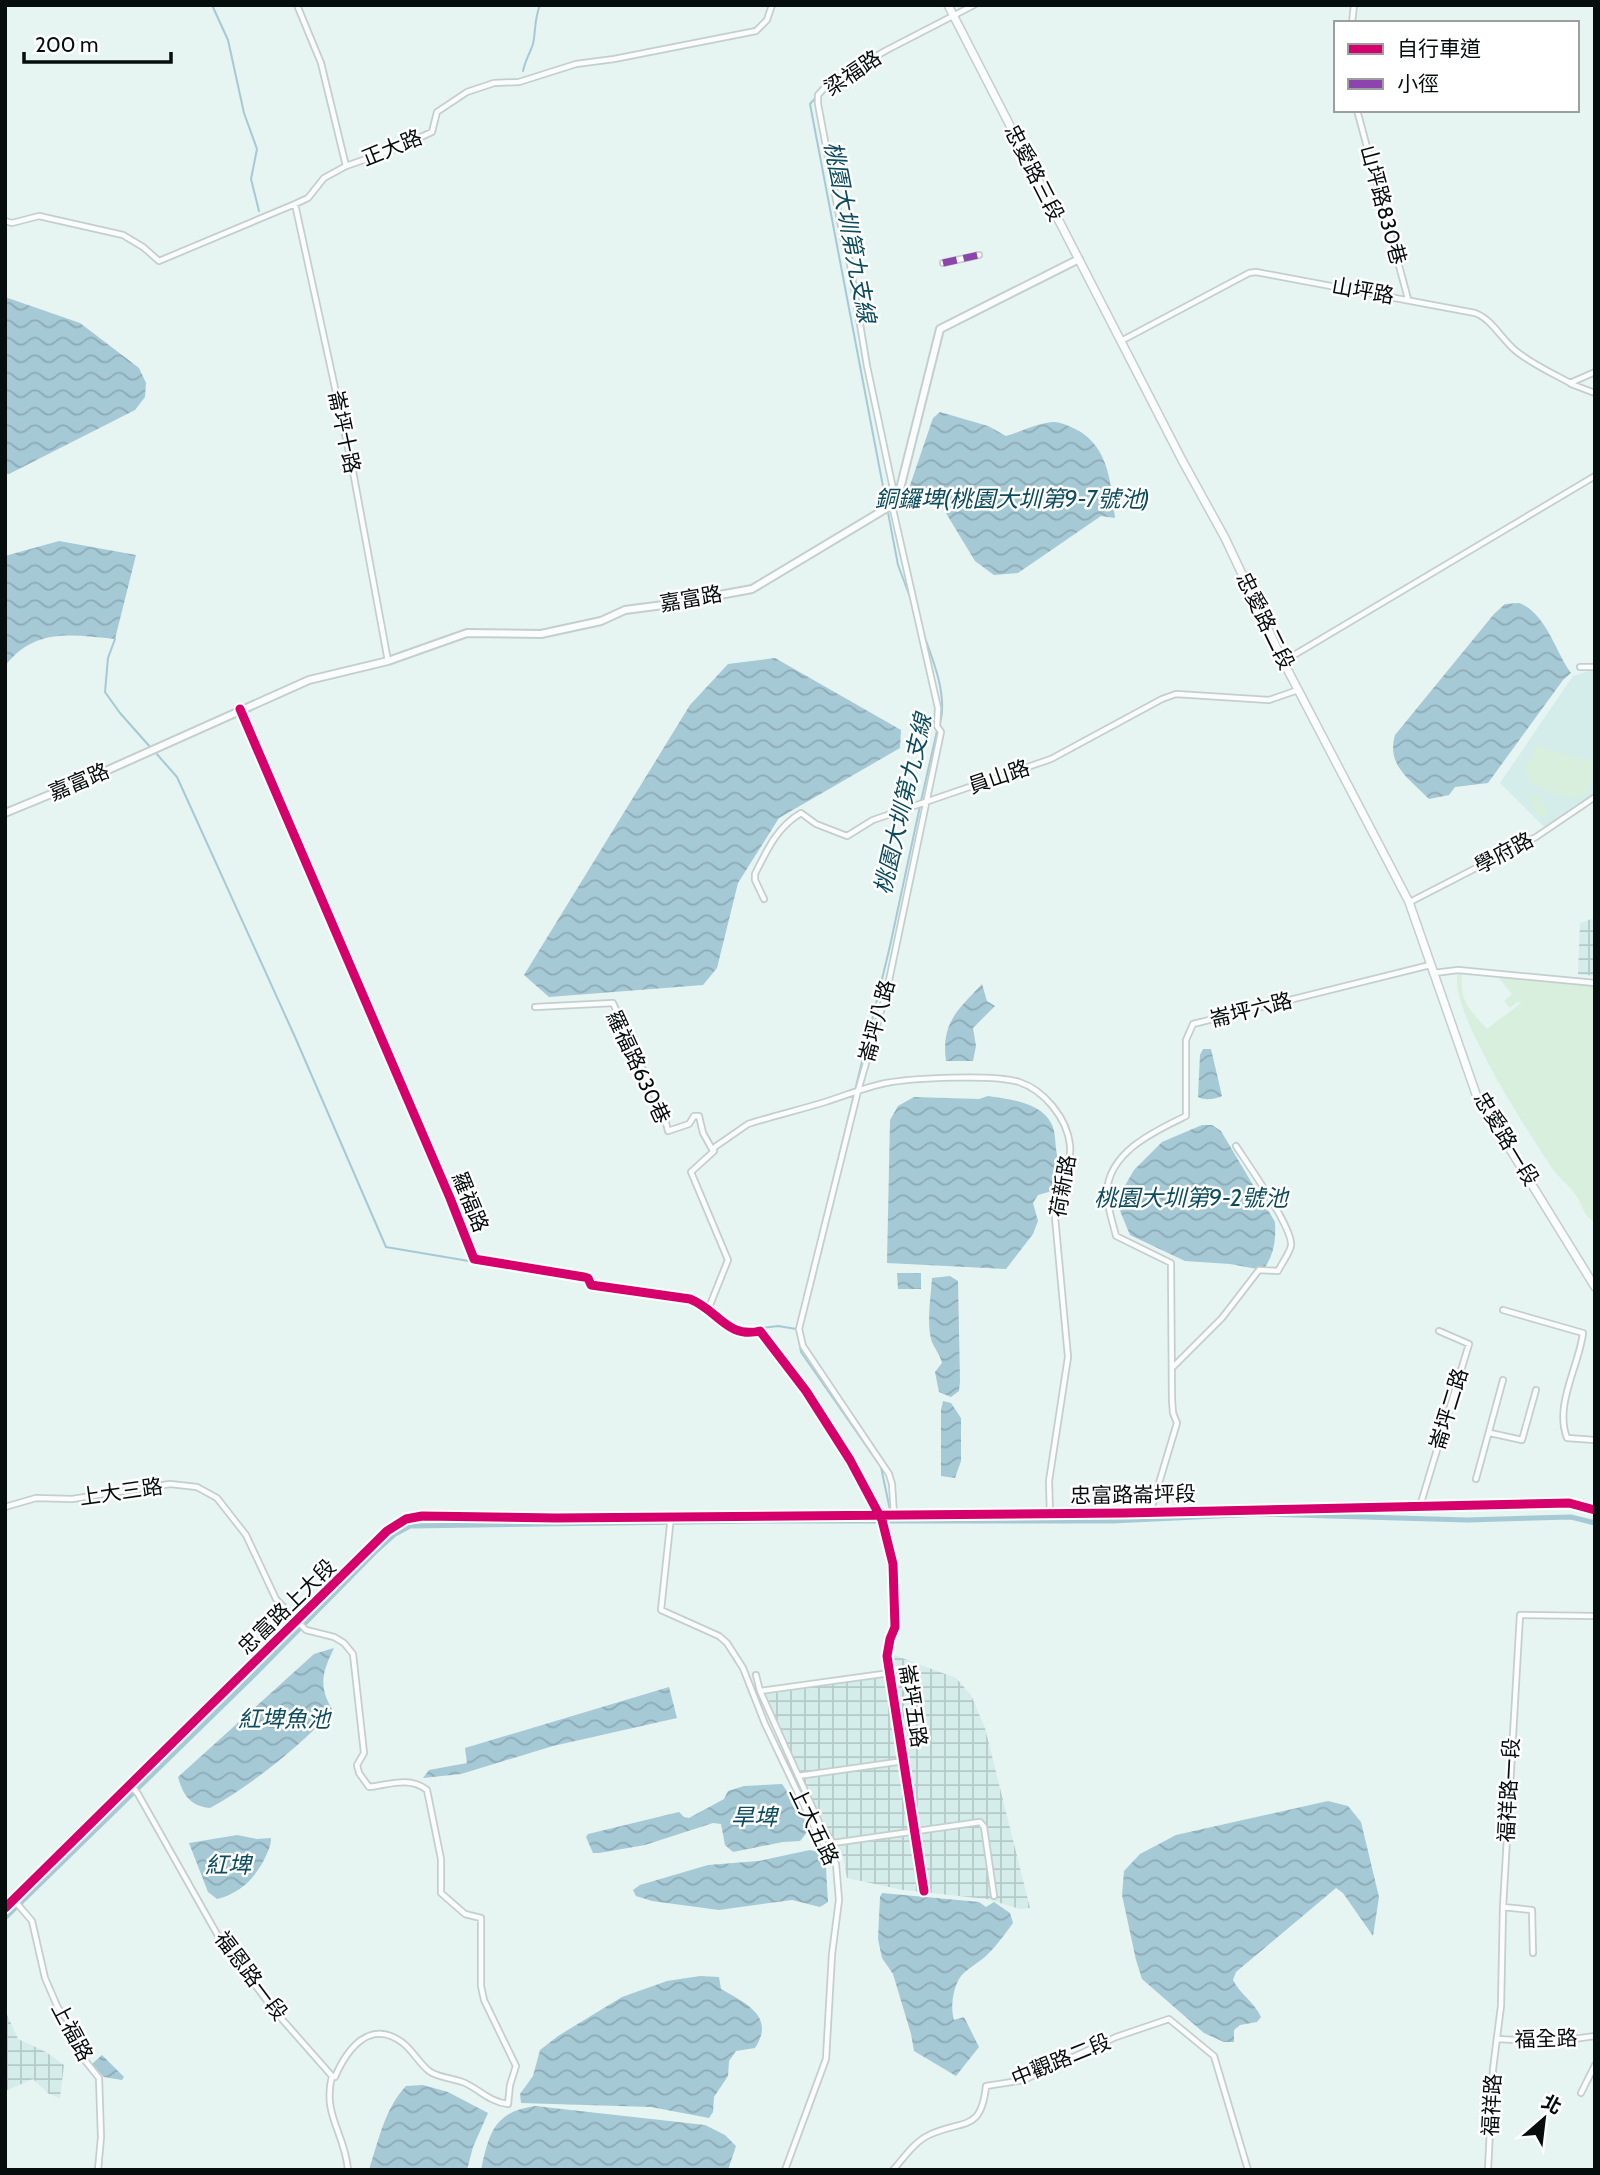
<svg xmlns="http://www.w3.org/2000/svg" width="1600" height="2175" font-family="Cabin,'Noto Sans TC',sans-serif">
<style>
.built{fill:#d4edea}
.industrial{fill:url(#industrial-grid)}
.grass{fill:#d8efde}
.water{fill:url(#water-waves)}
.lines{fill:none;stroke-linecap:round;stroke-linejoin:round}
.stream{stroke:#a5c9d5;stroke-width:2}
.canal{stroke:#a5c9d5;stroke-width:5}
.minor-casing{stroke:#c4cfcd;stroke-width:8}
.tertiary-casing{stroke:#c4cfcd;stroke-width:10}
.secondary-casing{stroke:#c4cfcd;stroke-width:10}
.minor{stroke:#fbfdfd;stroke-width:4.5}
.tertiary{stroke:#fbfdfd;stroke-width:6}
.secondary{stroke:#fbfdfd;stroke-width:7}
.quiet{stroke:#8e44ad;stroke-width:7;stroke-dasharray:14 7;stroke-linecap:butt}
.cycleway-casing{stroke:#fff;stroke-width:13}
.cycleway{stroke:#d6006c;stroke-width:9}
.labels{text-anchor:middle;stroke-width:5;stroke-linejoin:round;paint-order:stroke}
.street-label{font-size:21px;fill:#060e0d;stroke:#fff}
.water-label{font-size:23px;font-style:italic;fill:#0b4c5f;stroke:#fff}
</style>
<defs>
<pattern id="industrial-grid" width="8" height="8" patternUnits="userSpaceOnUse" patternTransform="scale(1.75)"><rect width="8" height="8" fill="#d4edea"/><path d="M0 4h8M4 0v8" fill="none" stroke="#b4cac8"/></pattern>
<pattern id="water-waves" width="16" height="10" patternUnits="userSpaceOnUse" patternTransform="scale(1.75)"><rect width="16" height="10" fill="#a5c9d5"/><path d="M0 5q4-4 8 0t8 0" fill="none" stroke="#8dabb6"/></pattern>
</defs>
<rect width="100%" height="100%" fill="#e6f4f2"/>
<!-- built -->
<path class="built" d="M1595 669V794L1544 827 1500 783 1573 676Z"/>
<!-- industrial -->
<path class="industrial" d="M1595 918V976L1578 974 1580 923Z
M894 1655 956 1678 971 1695 985 1728 1030 1908 1020 1909 987 1899 903 1890 847 1878 843 1856 811 1799 766 1694 896 1675Z
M5 2010 18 2039 46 2052 64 2065 60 2098 49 2094 33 2079 5 2091Z"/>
<!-- grass -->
<path class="grass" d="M1535 746 1595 762V768H1591C1596 782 1589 795 1575 799 1553 793 1503 784 1536 752L1533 751Z
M1538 794 1548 813 1539 818 1529 799Z
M1458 973 1462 974C1459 1001 1470 1010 1487 1029L1521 1003 1517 1002 1510 1008 1504 1001 1512 994 1498 977 1595 986V1222C1585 1218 1582 1205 1577 1197 1570 1186 1559 1178 1552 1168 1530 1135 1447 1008 1458 973Z"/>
<!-- water -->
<path class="water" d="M5 297 80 323 139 368 146 383 145 397 135 410 9 474H5Z
M940 412 988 426 1006 436C1020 432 1038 423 1053 422 1061 422 1072 427 1079 431 1110 449 1111 487 1115 518L1101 516 1018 573 994 575 975 561 932 490C921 484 914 493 905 500L933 418Z
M59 541 136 555 115 639C72 635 35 627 5 666V556Z
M1519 603C1546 613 1555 651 1571 673L1563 680 1488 783 1455 787 1449 795 1429 799C1410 779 1386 766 1395 735L1494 614 1505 604Z
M775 658 901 730 900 748 779 818 738 883 717 968 703 985 549 997 524 975 690 705 728 664Z
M982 984 987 1001 995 1006 973 1028 976 1046 973 1061H946C941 1022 958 1010 982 984Z
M1203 1049H1211L1222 1096C1216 1099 1205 1101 1198 1097L1200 1055Z
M988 1096C1008 1099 1040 1102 1051 1123 1056 1131 1055 1146 1057 1155 1060 1170 1061 1179 1052 1191L1038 1195 1033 1203 1038 1221 1033 1234 1006 1269 887 1263 890 1120 898 1106 914 1097 979 1099Z
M1202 1125H1212L1221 1131 1275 1222C1276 1241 1274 1255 1263 1270L1230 1264 1185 1261 1130 1235 1118 1206 1123 1189 1134 1170 1162 1142Z
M897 1273H921V1289H898Z
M950 1276 958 1281 960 1381 959 1391 951 1397 939 1392 935 1372 942 1363C940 1355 935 1349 932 1342 926 1326 931 1295 932 1278Z
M943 1401 951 1403 961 1418V1461L955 1478 941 1476V1410Z
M334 1648C322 1673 318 1686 333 1711 296 1749 256 1782 210 1808 190 1806 183 1795 178 1777L314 1654Z
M669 1687 677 1718 553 1746 461 1774 423 1778 429 1770 467 1763 465 1748Z
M782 1784 795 1803 800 1804 808 1831 800 1841 783 1842 733 1852 725 1845 721 1824 713 1823 645 1845 599 1853H593L586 1837 588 1834 679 1812 684 1817 689 1818 724 1799 728 1791 744 1786Z
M1328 1801 1348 1806 1361 1822 1379 1897 1373 1936 1343 1893 1336 1888 1236 1972 1233 1980C1240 1994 1255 2003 1261 2017L1257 2022 1240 2025 1234 2030V2042H1224L1204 2033 1142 1979 1136 1960 1122 1895 1124 1871 1140 1854 1176 1835Z
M237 1835 257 1839 271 1838C271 1847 267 1853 264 1860 253 1880 240 1893 217 1899L208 1892 189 1843Z
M810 1850 819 1852 826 1868 828 1902 820 1907 792 1900 719 1910 652 1901 636 1896 633 1890 640 1885 708 1865 759 1861Z
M882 1893 979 1902 986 1907 994 1902 1010 1913 1013 1923C1005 1934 997 1945 988 1954 980 1962 968 1968 961 1976 953 1987 950 2007 954 2020L964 2017 979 2047 956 2076 914 2051 911 2034 893 1974 882 1958 878 1939 880 1897Z
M700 1976 719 1977 721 1989C745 2003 776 2016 755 2048L736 2051 729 2061 728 2076 714 2097 713 2112 709 2118 651 2107 521 2103 520 2094 533 2076 540 2050 558 2036 622 1997 667 1981Z
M102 2055 124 2077 122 2080 104 2077 92 2064Z
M423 2085 448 2092 488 2113 473 2147 467 2170H369C378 2142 385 2108 406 2086Z
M535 2106 705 2125 725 2135 736 2146 728 2170H481C489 2133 494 2112 535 2106Z"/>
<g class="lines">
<!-- stream -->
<path class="stream" d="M212 5 228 40 244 113 257 149 251 179 259 211
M523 71C525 61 530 53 533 44 536 30 534 20 540 5
M830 81 861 63
M817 96 810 104 898 565 913 605
M923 633C933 660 949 698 939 726
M115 639 108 658 105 692 120 713 151 748
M155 752 177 777 295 1037 386 1247 587 1281
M921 801 937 731
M592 1282 631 1289
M710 1309 737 1328
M799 1322 890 946 920 806
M797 1327 801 1352 881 1467 890 1510
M746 1330 778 1326 796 1329
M762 1337 828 1431 872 1512
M875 1519 877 1522
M891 1519V1522"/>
<!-- canal -->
<path class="canal" d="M5 1918 254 1675 374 1553 395 1534 410 1526 757 1521H1112L1259 1514 1467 1520 1571 1517 1595 1523"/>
<defs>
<path id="minor" d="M297 5 321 63 346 166
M1352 23 1354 5
M1357 110 1408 299
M295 204 352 466 388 661
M5 221 12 223 39 216 123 235 143 247 159 261 295 204 308 198 324 178 346 166 392 150 432 132 437 112 467 92 494 83 519 82 576 64 614 59 756 31 767 20 772 5
M943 263 979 255
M1121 341 1249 273 1256 272 1475 313C1492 319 1502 340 1516 351 1532 364 1552 373 1570 383L1595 372
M1571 384 1595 393
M895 498 867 366 848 252 845 247 818 104V95L826 86 885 51 974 5
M892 505 938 708 937 726 941 732 887 990 858 1091 799 1329 803 1346 889 1474 892 1484 894 1515
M1284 661 1595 476
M1580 667H1595
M240 710 450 1198 474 1259 584 1277 588 1278 591 1285 690 1299C718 1310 727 1339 760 1331L806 1391 850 1460 882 1520 893 1564 895 1627 890 1639 887 1656 924 1891
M764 899 755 880V874C767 850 777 827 801 813L816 824 847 836 873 820 1051 759 1162 699 1176 694 1269 700 1298 690
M1410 902 1536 837 1595 797
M1434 973 1458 970 1595 983
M535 1007 613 1003 665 1119 668 1131 689 1124 694 1116H699L703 1133 712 1149
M708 1310 728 1260 691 1172 714 1151 712 1149 748 1124C773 1116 799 1110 825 1102 845 1096 865 1087 886 1083 913 1078 994 1074 1019 1082 1044 1090 1067 1118 1070 1145 1072 1173 1057 1192 1055 1217L1068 1357 1049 1481 1050 1514
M1503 1310 1583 1333C1579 1366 1554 1405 1567 1438L1595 1440
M1172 1368 1222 1318 1259 1270 1278 1271C1282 1263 1289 1254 1291 1246 1294 1229 1247 1163 1236 1146
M1490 1433 1522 1440 1536 1390
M1476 1479 1503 1380
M1420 1506 1469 1344 1439 1331
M5 1507 36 1498 72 1499 170 1484 197 1487 217 1498 246 1535 276 1599 306 1630 334 1637 344 1643 353 1654 364 1753 357 1765 359 1773 369 1787C389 1785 409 1776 427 1790L441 1859V1893L465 1914 481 1918V1986L484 2000 516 2066 510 2085 508 2104C490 2102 480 2090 465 2083 454 2078 438 2078 429 2071 419 2063 413 2051 403 2043 370 2018 347 2049 335 2077L332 2076
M1150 1513 1177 1423 1173 1413 1172 1400 1171 1263 1116 1236C1113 1223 1107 1207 1107 1193 1108 1152 1155 1131 1186 1116V1040L1193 1024 1430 965
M671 1516 661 1610 719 1636 727 1643 743 1668 765 1724 818 1835 836 1864 839 1900 832 1954 826 2059 785 2170
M756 1675 760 1691 819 1822 833 1843 980 1822 984 1827 994 1896
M760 1691 890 1673
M798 1776 904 1761
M131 1785 138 1794 217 1934 273 2009 332 2076C322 2115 345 2133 348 2170
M14 1900 32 1921 45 1978 58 2008 69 2022 83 2058 99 2078 101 2137 98 2170
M1503 1907 1532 1910 1533 1953
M1497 2039 1552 2042 1595 2036
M1581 2093 1595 2065
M893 2170C904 2158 914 2142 929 2135 963 2119 981 2133 986 2086L1024 2080 1116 2037 1169 2019 1214 2056 1248 2170
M1488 2170 1493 2069 1501 2006 1503 1907 1520 1615 1595 1616"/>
<path id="tertiary" d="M5 813 90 778 309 680 388 661 467 633 541 634 601 621 625 610 671 604 752 589 892 505 900 489 940 329 1079 259
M5 1908 387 1531 406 1519 422 1516 556 1518 1124 1513 1569 1503 1595 1510"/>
<path id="secondary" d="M948 5 1182 460 1225 538 1283 661 1409 902 1476 1094 1595 1287"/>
</defs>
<!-- minor casing -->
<use href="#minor" class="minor-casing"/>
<!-- tertiary casing -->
<use href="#tertiary" class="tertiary-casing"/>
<!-- secondary casing -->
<use href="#secondary" class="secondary-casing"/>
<!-- minor -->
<use href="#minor" class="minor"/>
<!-- tertiary -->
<use href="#tertiary" class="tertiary"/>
<!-- secondary -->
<use href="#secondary" class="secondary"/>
<!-- quiet -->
<path class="quiet" d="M943 263 979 255"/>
<defs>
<path id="cycleway" d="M240 709 450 1198 474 1259 584 1277 588 1278 591 1285 690 1299C718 1310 727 1339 760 1331L806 1391 850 1460 882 1520 893 1564 895 1627 890 1639 887 1656 924 1891
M5 1908 387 1531 406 1519 422 1516 556 1518 1124 1513 1569 1503 1595 1510"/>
</defs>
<!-- cycleway casing -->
<use href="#cycleway" class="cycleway-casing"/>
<!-- cycleway -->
<use href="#cycleway" class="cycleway"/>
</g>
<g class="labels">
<!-- street labels -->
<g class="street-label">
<text transform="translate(853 73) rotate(-34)" y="7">梁福路</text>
<text transform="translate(392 148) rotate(-22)" y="7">正大路</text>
<text transform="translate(1034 173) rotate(63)" y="7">忠愛路三段</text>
<text transform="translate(1383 205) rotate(75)" y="7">山坪路830巷</text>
<text transform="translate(1363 291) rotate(10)" y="7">山坪路</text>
<text transform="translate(344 432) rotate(78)" y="7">崙坪十路</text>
<text transform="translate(691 599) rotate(-10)" y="7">嘉富路</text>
<text transform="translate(1265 621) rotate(64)" y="7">忠愛路二段</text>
<text transform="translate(999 777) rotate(-19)" y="7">員山路</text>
<text transform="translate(79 782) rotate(-23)" y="7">嘉富路</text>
<text transform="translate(1504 853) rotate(-28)" y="7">學府路</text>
<text transform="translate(1251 1010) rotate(-14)" y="7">崙坪六路</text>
<text transform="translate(877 1021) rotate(-75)" y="7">崙坪八路</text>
<text transform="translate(638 1067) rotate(65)" y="7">羅福路630巷</text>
<text transform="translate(1506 1139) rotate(59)" y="7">忠愛路一段</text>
<text transform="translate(1063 1186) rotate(-80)" y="7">荷新路</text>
<text transform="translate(470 1202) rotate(68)" y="7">羅福路</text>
<text transform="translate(1449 1409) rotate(-73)" y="7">崙坪二路</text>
<text transform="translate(121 1492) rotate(-8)" y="7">上大三路</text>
<text transform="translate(1133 1495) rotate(-1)" y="7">忠富路崙坪段</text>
<text transform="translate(287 1607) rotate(-44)" y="7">忠富路上大段</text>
<text transform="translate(913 1706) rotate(81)" y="7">崙坪五路</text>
<text transform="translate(1509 1790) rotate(-87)" y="7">福祥路一段</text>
<text transform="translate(814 1826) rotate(64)" y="7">上大五路</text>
<text transform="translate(251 1976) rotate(53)" y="7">福恩路一段</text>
<text transform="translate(72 2032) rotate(62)" y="7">上福路</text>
<text transform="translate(1546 2039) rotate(-2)" y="7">福全路</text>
<text transform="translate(1061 2060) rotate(-22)" y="7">中觀路二段</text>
<text transform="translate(1492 2105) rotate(-87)" y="7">福祥路</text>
</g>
<!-- water labels -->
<g class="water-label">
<text transform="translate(850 232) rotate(79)" y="8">桃園大圳第九支線</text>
<text x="1012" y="507">銅鑼埤(桃園大圳第9-7號池)</text>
<text transform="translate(903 804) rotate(-77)" y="8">桃園大圳第九支線</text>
<text x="1191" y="1206">桃園大圳第9-2號池</text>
<text x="284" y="1727">紅埤魚池</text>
<text x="754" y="1825">旱埤</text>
<text x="228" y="1873">紅埤</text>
</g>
</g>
<!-- border -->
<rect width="1600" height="2175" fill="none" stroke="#060e0d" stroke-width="14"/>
<!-- legend -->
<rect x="1334" y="21" width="245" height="91" fill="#ffffff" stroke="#9b9f9e" stroke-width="2"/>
<rect x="1348" y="44" width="35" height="10" fill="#d6006c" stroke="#9b9f9e" stroke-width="2"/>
<text x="1397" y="56" font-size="21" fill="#060e0d">自行車道</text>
<rect x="1348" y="79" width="35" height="10" fill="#8e44ad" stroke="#9b9f9e" stroke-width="2"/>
<text x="1397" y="91" font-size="21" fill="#060e0d">小徑</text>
<!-- north arrow -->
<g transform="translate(1544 2119) rotate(28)" stroke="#ffffff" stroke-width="5" paint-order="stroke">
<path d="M0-5L12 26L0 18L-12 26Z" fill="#060e0d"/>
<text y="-10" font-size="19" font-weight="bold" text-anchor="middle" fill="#060e0d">北</text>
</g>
<!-- scale -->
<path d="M24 52v10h147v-10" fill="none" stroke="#060e0d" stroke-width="3.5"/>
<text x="35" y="52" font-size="21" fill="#060e0d" stroke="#ffffff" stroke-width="5" paint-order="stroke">200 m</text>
</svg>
